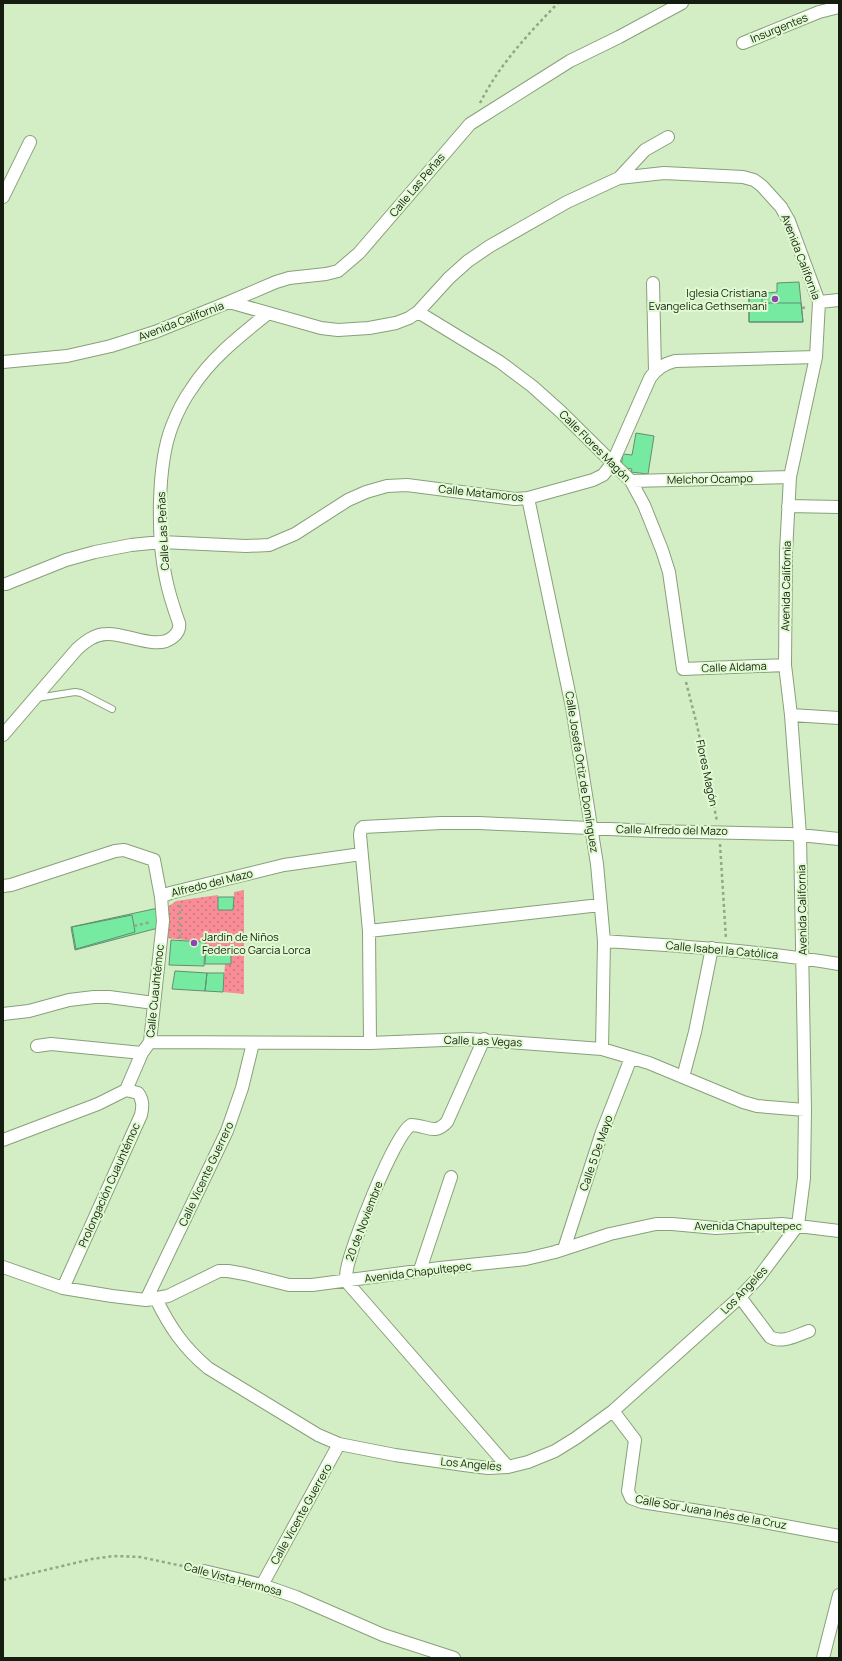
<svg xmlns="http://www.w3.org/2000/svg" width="842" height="1661" font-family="Manrope,sans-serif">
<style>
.grass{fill:url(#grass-dots)}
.building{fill:#77eaa2;stroke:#648d71}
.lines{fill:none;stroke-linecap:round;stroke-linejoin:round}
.lane-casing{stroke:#88a07a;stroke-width:8}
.street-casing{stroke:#88a07a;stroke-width:14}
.path{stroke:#93a787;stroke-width:2.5;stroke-dasharray:3 3;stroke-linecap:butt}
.lane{stroke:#fff;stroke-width:6}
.street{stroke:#fff;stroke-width:12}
.poi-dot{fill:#9143b3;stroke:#e0fbd1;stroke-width:1.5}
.labels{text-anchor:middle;stroke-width:4;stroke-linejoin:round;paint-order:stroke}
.street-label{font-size:11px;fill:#141d0f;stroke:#e0fbd1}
.poi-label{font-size:11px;fill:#141d0f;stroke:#e0fbd1;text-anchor:end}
</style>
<defs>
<pattern id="grass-dots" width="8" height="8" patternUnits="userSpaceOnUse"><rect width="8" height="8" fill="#f88d98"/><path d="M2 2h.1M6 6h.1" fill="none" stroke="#c8737a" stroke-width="1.8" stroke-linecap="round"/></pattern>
</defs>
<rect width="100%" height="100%" fill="#d3edc4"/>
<!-- grass -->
<path class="grass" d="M244 890V994L223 992 225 964H231V948L206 947 205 942 167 938 169 906 176 901 218 895V910H233L234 892Z"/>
<!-- building -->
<path class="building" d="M799 282 803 322H749V295L777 292V283Z
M762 294V303H801L803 322H749V295Z
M636 433 654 436 648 474 631 472 632 469 621 467 623 454 632 455Z
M218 897H234L233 910H218Z
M158 908V928L75 950 71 927Z
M132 915 135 932 76 949 72 927Z
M171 940 205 942 204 966 169 965Z
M206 947 231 948V964H205Z
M175 971 207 973 205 991 172 989Z
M207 973H224L223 992 205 991Z"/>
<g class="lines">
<defs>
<path id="lane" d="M37 698 75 692 81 693 112 709"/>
<path id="street" d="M743 43 819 12 839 7
M619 178 645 150 668 137
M3 197 30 142
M653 283 655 371
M229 302 276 282 289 278 326 274 338 271 359 253 470 124 570 61 619 37 682 3
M819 302 839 300
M418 312 500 362 532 386 560 411 631 481 644 505 662 550 669 572 683 669 785 665
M3 362 67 356 111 346 155 332 229 302 321 328 338 330 369 328 396 323 409 318 418 312 449 278 468 261 490 246 567 202 619 178 664 173 743 177 754 180 762 186 781 207 789 221 819 302 816 357 790 477 786 552 785 665 791 715 800 835 805 1110 804 1178 798 1225 759 1277 740 1297 613 1411 576 1438 555 1451 528 1462 508 1467 488 1468 464 1465 395 1455 339 1444 318 1435 208 1368C183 1347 170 1327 156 1299
M631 481 790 477
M528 498 572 707 597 864 604 941 602 1049
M788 506 839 507
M6 584 66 560 95 552 131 545 161 542 246 546 269 545 295 534 348 500 366 492 387 486 407 485 515 499 528 498 593 480 603 475 612 464 650 378C657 368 664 364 675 361L816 357
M791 715 839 718
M3 735 77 649C86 641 95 634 107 634 127 633 157 651 173 637 178 633 180 629 179 623 174 609 169 594 166 579 157 539 157 464 172 426 177 413 184 399 192 388 211 358 240 336 267 314
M3 886 11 885 115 851 124 850 154 860 161 897 163 921 150 1042 142 1053 126 1090 98 1104 3 1140
M161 897 170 893 284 865 361 854
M369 931 600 905
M604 941C682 946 761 951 839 964
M3 1014 29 1011 69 1000 94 997H109L154 1003
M484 1039 447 1122C434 1136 427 1125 411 1125 394 1135 351 1246 347 1269 346 1273 346 1277 346 1281L508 1467
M150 1042 370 1043 468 1039 602 1049 649 1063 743 1102 757 1106 805 1110
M370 1043 369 931 360 835 361 829 363 827 441 823H479L652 831 790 834 839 839
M37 1046 51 1044 142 1053
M683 1077 695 1032 712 948
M564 1249 602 1132 631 1058
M3 1267 63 1288 112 1296 146 1300 168 1296 219 1271H228L245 1274 289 1285H312L440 1268 526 1259 555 1252 610 1234 656 1224H672L716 1228 782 1224 839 1231
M420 1270 451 1177
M63 1288 141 1115C143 1106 143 1100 138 1093L126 1090
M740 1297 770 1337C782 1344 797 1335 809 1331
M146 1300 227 1131 242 1088 253 1043
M613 1411 635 1440 628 1491 631 1498 642 1502 743 1518 839 1536
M204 1571 262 1585 296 1597 383 1635 454 1658
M262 1585 339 1444
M823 1658 839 1595"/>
</defs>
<!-- lane casing -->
<use href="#lane" class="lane-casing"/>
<!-- street casing -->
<use href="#street" class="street-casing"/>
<!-- path -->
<path class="path" d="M786 3V4
M480 103C499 65 529 33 558 3
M802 308 807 307
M686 682 697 725 717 821
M720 844 726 939
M134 926 151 922
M180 938V903
M3 1580 92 1559 114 1556 140 1557 192 1568"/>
<!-- lane -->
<use href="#lane" class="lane"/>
<!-- street -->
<use href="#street" class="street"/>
</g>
<!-- markers -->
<g class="poi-dot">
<circle cx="775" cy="299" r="4"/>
<circle cx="194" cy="943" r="4"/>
</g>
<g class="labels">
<!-- street labels -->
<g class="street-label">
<text transform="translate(779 28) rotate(-22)" y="4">Insurgentes</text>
<text transform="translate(417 185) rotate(-50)" y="4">Calle Las Peñas</text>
<text transform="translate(801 257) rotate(69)" y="4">Avenida California</text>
<text transform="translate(181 321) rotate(-21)" y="4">Avenida California</text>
<text transform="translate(595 446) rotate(45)" y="4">Calle Flores Magón</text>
<text transform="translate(710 479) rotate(-1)" y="4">Melchor Ocampo</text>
<text transform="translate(481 493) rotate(6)" y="4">Calle Matamoros</text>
<text transform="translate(163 531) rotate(-93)" y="4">Calle Las Peñas</text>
<text transform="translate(786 586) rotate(-89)" y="4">Avenida California</text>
<text transform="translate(734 667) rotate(-2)" y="4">Calle Aldama</text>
<text transform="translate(582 772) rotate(81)" y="4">Calle Josefa Ortiz de Domínguez</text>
<text transform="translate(707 773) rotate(78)" y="4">Flores Magón</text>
<text transform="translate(672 830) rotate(1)" y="4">Calle Alfredo del Mazo</text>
<text transform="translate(212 883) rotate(-14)" y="4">Alfredo del Mazo</text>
<text transform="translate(802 910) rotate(-91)" y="4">Avenida California</text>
<text transform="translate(722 950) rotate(5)" y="4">Calle Isabel la Católica</text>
<text transform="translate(155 991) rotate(-84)" y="4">Calle Cuauhtémoc</text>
<text transform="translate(483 1041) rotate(2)" y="4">Calle Las Vegas</text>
<text transform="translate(596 1153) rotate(-71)" y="4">Calle 5 De Mayo</text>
<text transform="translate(206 1174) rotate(-65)" y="4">Calle Vicente Guerrero</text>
<text transform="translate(109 1185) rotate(-66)" y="4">Prolongación Cuauhtémoc</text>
<text transform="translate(364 1221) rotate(-69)" y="4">20 de Noviembre</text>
<text x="748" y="1230">Avenida Chapultepec</text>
<text transform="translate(418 1272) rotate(-7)" y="4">Avenida Chapultepec</text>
<text transform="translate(744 1290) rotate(-46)" y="4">Los Angeles</text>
<text transform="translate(471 1464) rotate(5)" y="4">Los Angeles</text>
<text transform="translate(711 1512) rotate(10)" y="4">Calle Sor Juana Inés de la Cruz</text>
<text transform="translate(301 1514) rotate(-61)" y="4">Calle Vicente Guerrero</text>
<text transform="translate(233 1579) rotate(15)" y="4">Calle Vista Hermosa</text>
</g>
<!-- poi labels -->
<g class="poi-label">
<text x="767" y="297">Iglesia Cristiana<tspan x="767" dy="13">Evangelica Gethsemani</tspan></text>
<text x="202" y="941" text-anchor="start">Jardin de Niños<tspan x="202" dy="13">Federico Garcia Lorca</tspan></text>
</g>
</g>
<!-- border -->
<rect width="842" height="1661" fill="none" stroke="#141d0f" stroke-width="8"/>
</svg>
